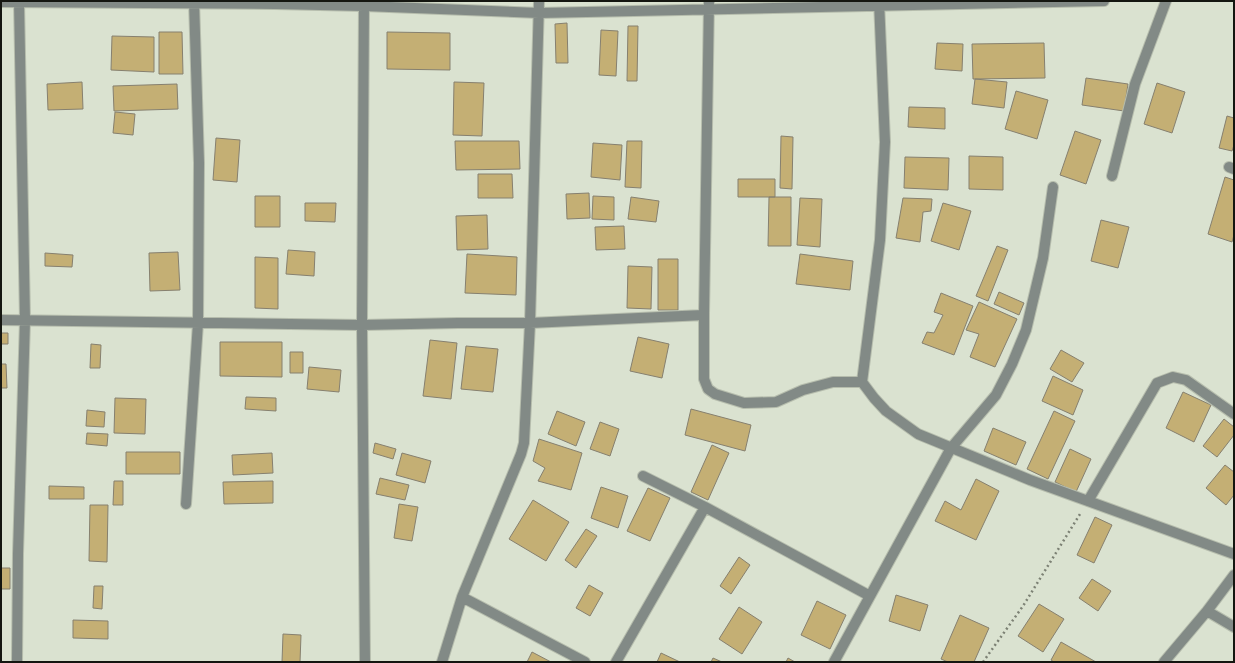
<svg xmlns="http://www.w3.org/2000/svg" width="1235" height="663" font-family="Roboto,sans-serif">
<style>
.building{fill:#c4af74;stroke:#86806f}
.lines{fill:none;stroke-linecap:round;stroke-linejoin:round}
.minor-casing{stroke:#b6bdad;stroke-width:12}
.path{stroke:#7c8174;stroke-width:2.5;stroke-dasharray:2 3;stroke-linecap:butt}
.minor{stroke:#828a86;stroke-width:10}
</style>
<rect width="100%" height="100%" fill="#dae2d0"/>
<!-- building -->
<path class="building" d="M567 23 568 63H556L555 24Z
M628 26H638L637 81H627Z
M601 30 618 31 616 76 599 75Z
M159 32H182L183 74H159Z
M387 32 450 33V70L387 69Z
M112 36 154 37V72L111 70Z
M937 43 963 44 962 71 935 69Z
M1044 43 1045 78 973 79 972 44Z
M1086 78 1128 84 1124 111 1082 105Z
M975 79 1007 82 1004 108 972 104Z
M82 82 83 109 48 110 47 84Z
M454 82 484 83 482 136 453 135Z
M1157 83 1185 92 1172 133 1144 124Z
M177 84 178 109 114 111 113 86Z
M1016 91 1048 100 1037 139 1005 129Z
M909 107 945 108V129L908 127Z
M115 112 135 114 133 135 113 133Z
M1227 116 1234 118V145L1232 151 1219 148Z
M1075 131 1101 140 1086 184 1060 175Z
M781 136 793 137 792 189 780 188Z
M216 138 240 140 237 182 213 180Z
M455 141H519L520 169 456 170Z
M627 141H642L641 188 625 187Z
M593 143 622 145 620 180 591 177Z
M969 156 1003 157V190L969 189Z
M905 157 949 158 948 190 904 188Z
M478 174H512L513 198H478Z
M1225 177 1234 180V235L1232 242 1208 234Z
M738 179H775V197H738Z
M589 193 590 218 567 219 566 194Z
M255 196H280V227H255Z
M593 196 614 197V220L592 219Z
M631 197 659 201 656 222 628 219Z
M769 197H791V246H768Z
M800 198 822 199 820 247 797 245Z
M903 198 932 199 931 211 923 212 920 242 896 238Z
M305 203H336L335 222 305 221Z
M943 203 971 211 959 250 931 241Z
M487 215 488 249 457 250 456 216Z
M1101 220 1129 227 1118 268 1091 261Z
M624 226 625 249 596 250 595 227Z
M997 246 1008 250 988 301 976 296Z
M288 250 315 252 314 276 286 274Z
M178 252 180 290 150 291 149 253Z
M45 253 73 255 72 267 45 266Z
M467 254 517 257 516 295 465 293Z
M800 254 853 261 850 290 796 284Z
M255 257 278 258V309L255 308Z
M658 259H678V310H658Z
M628 266 652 267 651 309 627 308Z
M999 292 1024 303 1019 315 994 304Z
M941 293 973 306 954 355 922 343 927 332 934 333 943 315 934 312Z
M979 302 1017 319 995 367 970 357 979 334 966 330Z
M1 333H8V344H1Z
M638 337 669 344 662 378 630 371Z
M430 340 457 343 451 399 423 396Z
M220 342H282V377L220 376Z
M91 344 101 345 100 368H90Z
M466 346 498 349 493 392 461 389Z
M1061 350 1084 363 1072 382 1050 369Z
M290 352H303V373H290Z
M1 364H6L7 388H1Z
M309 367 341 370 339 392 307 389Z
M1053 376 1083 390 1073 415 1042 401Z
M1183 392 1211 405 1194 442 1166 428Z
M246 397 276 398V411L245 409Z
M115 398 146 399 145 434 114 433Z
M691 409 751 425 745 451 685 435Z
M87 410 105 412 104 427 86 426Z
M557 411 585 422 576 446 548 434Z
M1054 411 1075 421 1048 479 1027 469Z
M1224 419 1234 427V435L1217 457 1203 446Z
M600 422 619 429 610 456 590 449Z
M993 428 1026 442 1016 465 984 451Z
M87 433 108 434 107 446 86 444Z
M539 439 582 453 571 490 538 481 545 468 533 461Z
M375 443 396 449 393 459 373 453Z
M712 445 729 453 708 500 691 492Z
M1070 449 1091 459 1076 492 1055 482Z
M126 452H180V474H126Z
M272 453 273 473 233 475 232 455Z
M402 453 431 461 425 483 396 475Z
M1225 465 1234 472V495L1226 505 1206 488Z
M380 478 409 485 405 500 376 494Z
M976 479 999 491 976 540 935 521 945 501 961 510Z
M114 481H123V505H113Z
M273 481V503L224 504 223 482Z
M49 486 84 487V499H49Z
M601 487 628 496 618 528 591 518Z
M648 488 670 498 650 541 627 531Z
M533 500 569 522 546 561 509 539Z
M399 504 418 507 412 541 394 538Z
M90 505H108L107 562 89 561Z
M1095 517 1112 525 1094 563 1077 555Z
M586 529 597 536 576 568 565 560Z
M739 557 750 565 731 594 720 586Z
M1 568H10V589H1Z
M1092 579 1111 591 1098 611 1079 598Z
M589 585 603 593 590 616 576 608Z
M94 586H103L102 609 93 608Z
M896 595 928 605 920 631 889 621Z
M817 601 846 615 830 649 801 635Z
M1039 604 1064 619 1043 652 1018 636Z
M739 607 762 622 742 654 719 639Z
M960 615 989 628 974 662H948L941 659Z
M73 620 108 621V639L73 638Z
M283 634 301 635 300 662H282Z
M1061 642 1096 662H1054L1051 660Z
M532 652 551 662H527Z
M661 653 680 662H657Z
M713 658 722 662H711Z
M788 658 795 662H786Z"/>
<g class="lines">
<defs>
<path id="minor" d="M364 1 362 325 365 662
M709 1 704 315V379L708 389 715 394 744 403 776 402 803 390 833 382H862L874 398 886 411 918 434 1030 480 1234 554
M1 2 275 4 364 6 539 13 1104 1
M1229 167 1234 169
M1112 176 1135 84 1166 1
M1 320 362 325 458 323H530L704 315
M862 382 880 240 885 142 879 1
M643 476 705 507 870 596
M1088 501 1157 383 1173 377 1186 380 1234 414
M186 504 198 323 199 163 194 1
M462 597 585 662
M1207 611 1234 627
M17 662 18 554 25 320 19 1
M442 662 462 597 521 454 524 443 530 323 539 1
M616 662 705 507
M834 662 951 448 996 395 1012 364 1026 330 1043 258 1053 187
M1164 662 1207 611 1234 575"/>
</defs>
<!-- minor casing -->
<use href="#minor" class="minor-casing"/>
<!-- path -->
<path class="path" d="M983 662 1023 606 1080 514"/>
<!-- minor -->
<use href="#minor" class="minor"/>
</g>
<!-- border -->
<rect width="1235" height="663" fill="none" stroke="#141610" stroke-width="4"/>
</svg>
